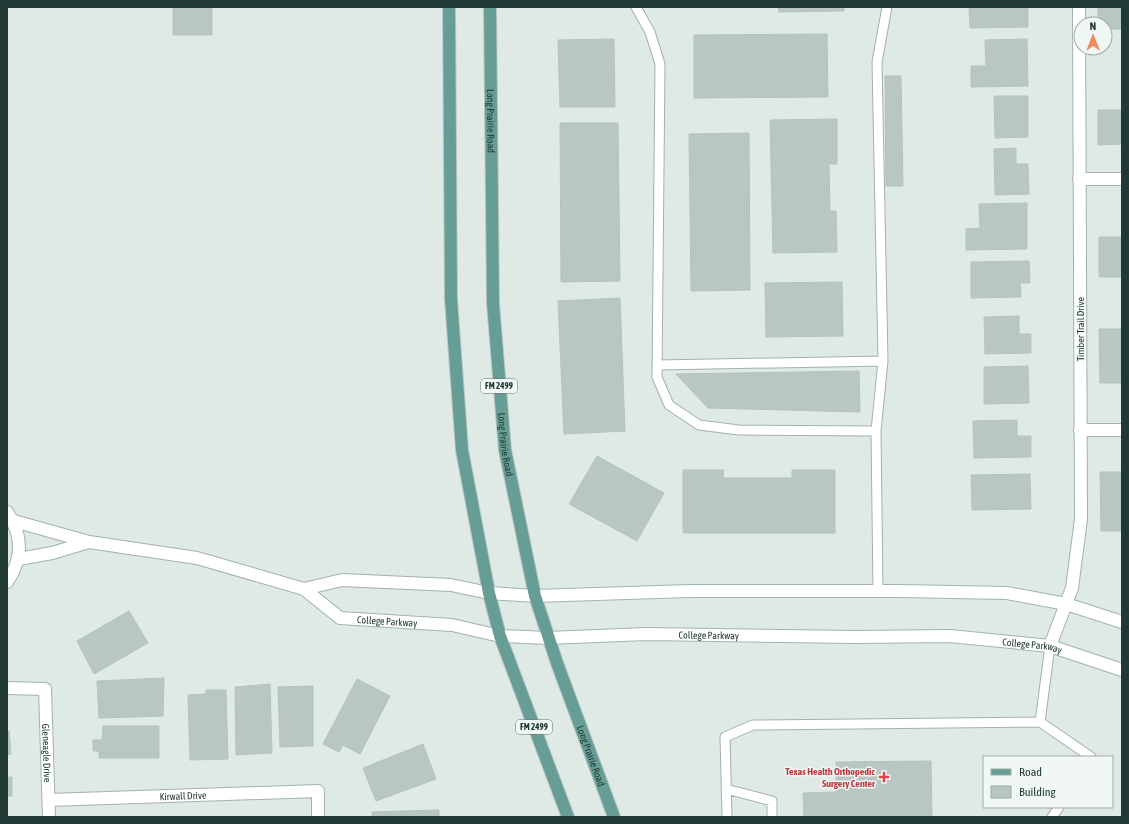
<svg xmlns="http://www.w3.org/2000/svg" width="1129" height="824" font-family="'Asap Condensed',sans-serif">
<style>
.building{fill:#b8c7c2;stroke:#b2c3be}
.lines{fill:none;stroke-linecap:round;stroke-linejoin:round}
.service-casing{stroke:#a2b1ad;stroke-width:11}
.minor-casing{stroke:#a2b1ad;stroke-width:14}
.secondary-casing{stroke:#9fb5af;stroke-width:14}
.primary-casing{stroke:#bcc4c2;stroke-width:14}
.service{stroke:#fff;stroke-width:9}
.minor{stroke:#fff;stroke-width:12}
.secondary{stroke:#fff;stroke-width:12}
.primary{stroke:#669e95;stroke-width:12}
.health-dot{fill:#e0444e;stroke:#f0f7f4;stroke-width:1.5}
.labels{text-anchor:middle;stroke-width:3;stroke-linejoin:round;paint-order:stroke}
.shield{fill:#f0f7f4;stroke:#5f726e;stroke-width:1}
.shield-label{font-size:9px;font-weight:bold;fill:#213935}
.street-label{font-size:10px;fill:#213935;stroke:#f0f7f4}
.health-label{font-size:10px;font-weight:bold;fill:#be3a42;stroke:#f0f7f4;text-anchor:end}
</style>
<rect width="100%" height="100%" fill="#dfeae6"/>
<!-- building -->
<path class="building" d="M173 7H212V35H173Z
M778 7H844V11L779 12Z
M969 7H1028V27L970 28Z
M1098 7H1122V29H1105V24H1098Z
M827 34 828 97 694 98V35Z
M614 39 615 107H560L558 40Z
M1027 39 1028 86 971 87V66H986L985 40Z
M885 76H901L903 186H886Z
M994 96H1028V137L995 138Z
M1098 110H1122V144L1098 145Z
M837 119V164H829L830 211H836L837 252 773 253 770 120Z
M560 123H618L620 281 561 282Z
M749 133 750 290 691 291 689 134Z
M1016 148V164H1028L1029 194 995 195 994 149Z
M1027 203V249L966 250V229L980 228 979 204Z
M1099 237H1122V277H1099Z
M1029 261 1030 283H1020L1021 297 971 298V262Z
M842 282 843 336 766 337 765 283Z
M620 298 625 431 564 434 558 301Z
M1019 316V334H1031V353L985 354 984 317Z
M1099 329H1121L1122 383H1100Z
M1028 366 1029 403 984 404V367Z
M859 371 860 412 708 408 676 374Z
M1017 420V436H1031V457L974 458 973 421Z
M597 456 664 493 637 541 569 504Z
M683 470H724L723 478H792V470H835V533H683Z
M1100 472H1122V531H1101Z
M1030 474 1031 509 972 510 971 475Z
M129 611 148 643 94 674 77 641Z
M164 678 163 716 99 718 97 681Z
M357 679 390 696 360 754 343 745 339 752 323 744Z
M270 684 272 753 236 755 235 687Z
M313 686V746L280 747 278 687Z
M206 690H226L228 759 190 760 188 695 206 694Z
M103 726H159V758H99V751H93V740H102Z
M7 731H9L11 754 7 755Z
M423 744 436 779 376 801 363 768Z
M931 761 932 817H804L803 793 836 792V762Z
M7 777H12V796H7Z
M439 810V817H372V812Z"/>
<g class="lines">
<defs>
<path id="service" d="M636 7 650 32 660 64 657 377 669 405 699 425 739 430 876 431
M657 365 883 361
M878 591 876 431 883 361 877 62 887 7
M1040 722 1050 646
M726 789 772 801V817
M727 817 725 737 753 725 1040 722 1091 757
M1052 817 1059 807"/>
<g id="minor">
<path d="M1079 179H1122"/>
<path d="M1080 430H1122"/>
<path d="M7 512C23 535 23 559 7 582"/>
<path id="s1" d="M14 521 89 542 197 558 304 589 340 618 452 625 500 636"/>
<path d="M19 559 52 553 89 542"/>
<path d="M304 589 342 580 451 585 489 593"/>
<path d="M1050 646 1072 588 1081 519 1079 7"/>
<path id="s2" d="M7 688 45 689 49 817"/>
<path id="s3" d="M49 800 318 791V817"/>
</g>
<g id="secondary">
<path d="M489 593 535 596 689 591H899L1007 593 1066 604 1122 622"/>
<path id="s4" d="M500 636 548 638 646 634 855 637 950 636 1050 646 1122 670"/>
</g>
<g id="primary">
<path d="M449 7 451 299 462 450 489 593 500 636 568 817"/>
<path id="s5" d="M490 7 493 303 505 450 535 596 557 663 614 817"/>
</g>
</defs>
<!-- service casing -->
<use href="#service" class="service-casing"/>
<!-- minor casing -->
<use href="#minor" class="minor-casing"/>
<!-- secondary casing -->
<use href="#secondary" class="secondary-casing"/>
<!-- primary casing -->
<use href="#primary" class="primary-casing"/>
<!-- service -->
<use href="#service" class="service"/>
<!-- minor -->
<use href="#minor" class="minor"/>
<!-- secondary -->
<use href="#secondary" class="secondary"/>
<!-- primary -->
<use href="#primary" class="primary"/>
</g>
<!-- markers -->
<path class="health-dot" d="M882 771h4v4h4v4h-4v4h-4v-4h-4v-4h4z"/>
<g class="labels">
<!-- shield labels -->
<g class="shield">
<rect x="481" y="379" width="36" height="14" rx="3"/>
<rect x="516" y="720" width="36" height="14" rx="3"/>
</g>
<g class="shield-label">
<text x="499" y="389">FM 2499</text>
<text x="534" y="730">FM 2499</text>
</g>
<!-- street labels -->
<g class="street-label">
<text dy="4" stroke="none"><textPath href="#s5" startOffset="114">Long Prairie Road</textPath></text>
<text transform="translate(1080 329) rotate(-90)" y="4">Timber Trail Drive</text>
<text dy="4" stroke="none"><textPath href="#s5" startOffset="438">Long Prairie Road</textPath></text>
<text dy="4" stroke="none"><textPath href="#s1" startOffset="392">College Parkway</textPath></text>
<text dy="4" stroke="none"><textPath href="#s4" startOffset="209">College Parkway</textPath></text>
<text dy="4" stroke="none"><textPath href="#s4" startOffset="533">College Parkway</textPath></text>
<text dy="4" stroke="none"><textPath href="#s2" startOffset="102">Gleneagle Drive</textPath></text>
<text dy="4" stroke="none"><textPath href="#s5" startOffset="762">Long Prairie Road</textPath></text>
<text dy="4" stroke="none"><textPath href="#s3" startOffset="134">Kirwall Drive</textPath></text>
</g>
<!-- health labels -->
<g class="health-label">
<text x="875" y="775">Texas Health Orthopedic<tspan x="875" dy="12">Surgery Center</tspan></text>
</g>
</g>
<!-- border -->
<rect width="1129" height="824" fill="none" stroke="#213935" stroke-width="16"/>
<!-- legend -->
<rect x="983" y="756" width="130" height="52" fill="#f0f7f4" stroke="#9daba8"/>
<rect x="991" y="769" width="20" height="6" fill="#669e95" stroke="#9daba8"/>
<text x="1019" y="776" font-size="12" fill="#213935">Road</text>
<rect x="991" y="786" width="20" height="12" fill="#b8c7c2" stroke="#9daba8"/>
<text x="1019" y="796" font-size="12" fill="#213935">Building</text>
<!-- north arrow -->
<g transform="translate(1093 36) rotate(359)"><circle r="19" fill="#f0f7f4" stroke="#9daba8"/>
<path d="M0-3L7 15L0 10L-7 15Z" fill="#ec8d5c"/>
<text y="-6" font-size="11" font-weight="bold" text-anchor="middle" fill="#213935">N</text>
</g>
</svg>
